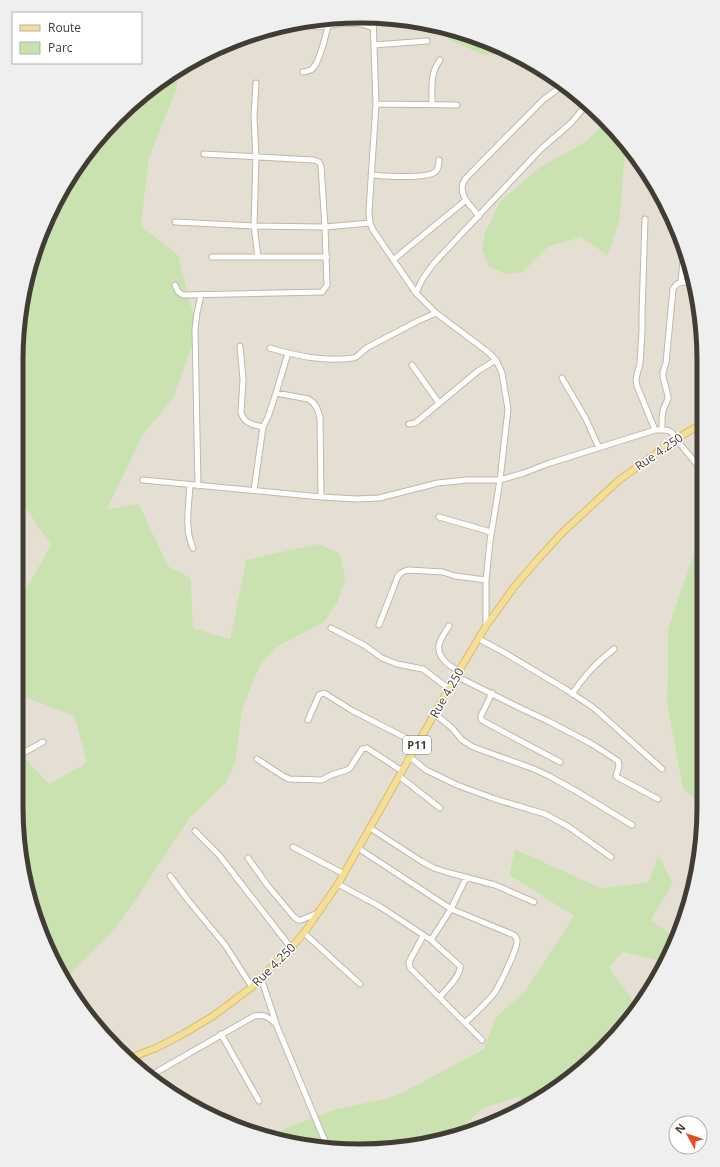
<svg xmlns="http://www.w3.org/2000/svg" width="720" height="1167" font-family="'Open Sans',sans-serif">
<style>
.residential{fill:#e4dfd2}
.green{fill:#c9e2b0}
.lines{fill:none;stroke-linecap:round;stroke-linejoin:round}
.minor-casing{stroke:#beb8aa;stroke-width:7}
.major-casing{stroke:#d8bc6a;stroke-width:8}
.minor{stroke:#fff;stroke-width:5}
.major{stroke:#f5df98;stroke-width:6}
.labels{text-anchor:middle;stroke-width:3;stroke-linejoin:round;paint-order:stroke}
.shield{fill:#fff;stroke:#7b7771;stroke-width:1}
.shield-label{font-size:11px;font-weight:bold;fill:#423d34}
.street-label{font-size:12px;fill:#423d34;stroke:#fff}
.rim{fill:none;stroke:#423d34;stroke-width:5}
</style>
<rect width="100%" height="100%" fill="#f0ede4"/>
<!-- residential -->
<path class="residential" d="M383 17 443 27 449 40 480 54 521 57 570 87 606 122 585 142 540 167 523 272 548 247 581 237 608 256 620 219 625 152 629 148 658 188 692 271 703 337 702 535 698 541 668 629 667 704 683 789 701 805V852L678 939 651 920 673 883 658 855 650 882 601 888 515 849 509 875 574 916 525 991 495 1018 484 1049 403 1092 388 1098 333 1110 286 1128 269 1136 249 1133 151 1080 74 998 65 980 118 925 132 906 162 860 190 818 226 783 236 761 242 709 261 664 278 646 323 623 246 560 230 639 193 628 191 578 168 566 139 504 107 509 143 435 174 397 178 255 141 226 149 158 177 87 178 69 188 62 250 34 315 19Z
M18 497 51 545 17 604Z
M19 695 74 716 87 762 49 784 16 748 17 697Z
M623 952 664 962 639 1006 635 1004 609 967Z
M519 1097 525 1105 448 1139 484 1108Z"/>
<!-- green -->
<path class="green" d="M443 27 449 28 512 52 521 57 481 54 449 40Z
M178 69 177 87 149 158 141 226 178 255 197 330 174 397 143 435 107 509 139 504 168 566 191 578 193 628 230 639 246 560 318 544 340 554 345 578 337 603 323 623 278 646 261 664 242 709 236 761 226 783 190 818 162 860 132 906 118 925 65 980 34 917 16 807V748L49 784 87 762 74 716 19 695 17 697V604L51 545 18 497 19 315 42 228 87 150 133 101Z
M606 122 619 133 629 148 625 152 620 219 608 256 581 237 548 247 523 272 505 274 489 266 482 250 485 233 500 202 540 167 585 142Z
M702 535 701 805 683 789 667 704 668 629 698 541Z
M515 849 601 888 649 882 658 855 673 883 651 920 678 939 664 962 623 952 609 967 635 1004 639 1006 633 1017 551 1093 525 1105 519 1097 484 1108 448 1139 360 1151 269 1136 286 1128 333 1110 388 1098 403 1092 484 1049 495 1018 525 991 574 916 509 875Z"/>
<g class="lines">
<defs>
<path id="minor" d="M373 17 376 104 369 211 370 223 373 230 416 293 436 313 488 352 496 360 502 373 508 409 500 480 490 541 486 580V626
M300 22 317 27 345 23 362 24 373 28
M374 45 427 41
M303 72C307 71 310 71 312 69 320 62 325 37 328 26L325 19
M256 83 254 117 256 157 254 226 258 257
M376 104 457 105
M432 104C432 88 430 73 440 60
M371 175C384 176 426 179 435 172 439 169 439 164 439 160
M479 216C470 205 456 193 465 179L544 99 565 84
M645 219 642 314V331L640 363 636 379 637 386 655 430
M175 222 254 226 325 227 370 223
M212 257H327
M393 260 466 200
M681 282 684 250
M175 285C177 290 178 293 183 295L322 292 327 285 325 227 321 166 319 162 314 160 204 154
M416 293 423 278 435 262 541 149 571 123 587 104
M240 346 243 379 241 413C245 424 253 425 263 427
M270 348C297 356 324 362 353 358L356 357 368 347 418 321 436 313
M412 365 439 403
M562 378 586 419 599 448
M276 393 308 399C316 403 318 410 320 418L321 497
M409 424 415 423 419 420 478 371 496 360
M662 430V419L663 410 668 399V396L663 377V372L666 363 673 289C678 280 685 282 694 283
M143 480 321 497 357 499 379 498 438 483 467 480H500L524 473 547 464 655 430C666 430 671 428 676 439L703 472
M190 485C189 505 184 529 193 548
M198 486 195 329 197 313 201 295
M254 490 263 427 268 417 276 393 288 353
M439 517 491 532
M379 625 398 576C401 572 404 571 408 570L443 572 455 576 486 580
M449 626C446 631 440 639 439 645 437 658 449 666 459 671
M331 628 364 645 382 658 397 664 423 669 449 689
M479 639 505 653 567 690 594 708 662 769
M456 676 520 708 548 721 592 744 618 761 619 766 616 776 617 777 658 799
M492 693 481 716V719L483 721 560 762
M572 694C586 674 595 664 614 649
M435 714 452 728 462 740 473 747 534 769 549 776 576 791 632 825
M308 720 319 695 321 694 324 693 353 711 418 744
M16 757 43 742
M410 757 426 770 457 785 495 799 545 814 569 827 611 857
M257 759 283 776 289 779 322 780 331 775 347 770 350 768 362 749 367 748 402 771
M399 776 440 808
M370 828 421 861 434 868 446 872 495 885 534 902
M195 831 219 855 291 948
M293 847 344 874
M358 848 451 909 514 935C515 936 517 939 517 940 518 948 500 984 495 992 487 1003 475 1013 465 1023
M248 858 268 886 294 917 298 920H301L318 913
M170 876 188 900 225 945 252 987
M338 884 379 906 431 940 460 966C461 976 446 989 440 997
M304 933 360 984
M423 936 409 962 410 968 482 1040
M431 940 451 909 466 878
M261 978 276 1023
M221 1034 259 1101
M148 1077 254 1016C265 1014 268 1017 276 1024L327 1146"/>
<path id="major" d="M130 1058 156 1048 185 1033 213 1016 252 987 291 948 304 933 338 884 456 676 486 626 514 587 540 557 563 532 618 481 676 439 703 423"/>
</defs>
<!-- minor casing -->
<use href="#minor" class="minor-casing"/>
<!-- major casing -->
<use href="#major" class="major-casing"/>
<!-- minor -->
<use href="#minor" class="minor"/>
<!-- major -->
<use href="#major" class="major"/>
</g>
<g class="labels">
<!-- shield labels -->
<rect class="shield" x="403" y="736" width="28" height="18" rx="3"/>
<g class="shield-label">
<text x="417" y="749">P11</text>
</g>
<!-- street labels -->
<g class="street-label">
<text transform="translate(659 452) rotate(-35)" y="4">Rue 4.250</text>
<text transform="translate(447 693) rotate(-60)" y="4">Rue 4.250</text>
<text transform="translate(274 965) rotate(-45)" y="4">Rue 4.250</text>
</g>
</g>
<!-- crop -->
<path d="M0 0H720V1167H0ZM360 23H360A337 337 0 0 1 697 360V807A337 337 0 0 1 360 1144H360A337 337 0 0 1 23 807V360A337 337 0 0 1 360 23Z" fill="#f0efef" fill-rule="evenodd"/>
<path class="rim" d="M360 23H360A337 337 0 0 1 697 360V807A337 337 0 0 1 360 1144H360A337 337 0 0 1 23 807V360A337 337 0 0 1 360 23Z"/>
<!-- legend -->
<rect x="12" y="12" width="130" height="52" fill="#ffffff" stroke="#b3b1ae"/>
<rect x="20" y="25" width="20" height="6" fill="#f5df98" stroke="#b3b1ae"/>
<text x="48" y="32" font-size="12" fill="#423d34">Route</text>
<rect x="20" y="42" width="20" height="12" fill="#c9e2b0" stroke="#b3b1ae"/>
<text x="48" y="52" font-size="12" fill="#423d34">Parc</text>
<!-- north arrow -->
<g transform="translate(688 1135) rotate(310)"><circle r="19" fill="#ffffff" stroke="#b3b1ae"/>
<path d="M0-3L7 15L0 10L-7 15Z" fill="#e74b24"/>
<text y="-6" font-size="11" font-weight="bold" text-anchor="middle" fill="#423d34">N</text>
</g>
</svg>
